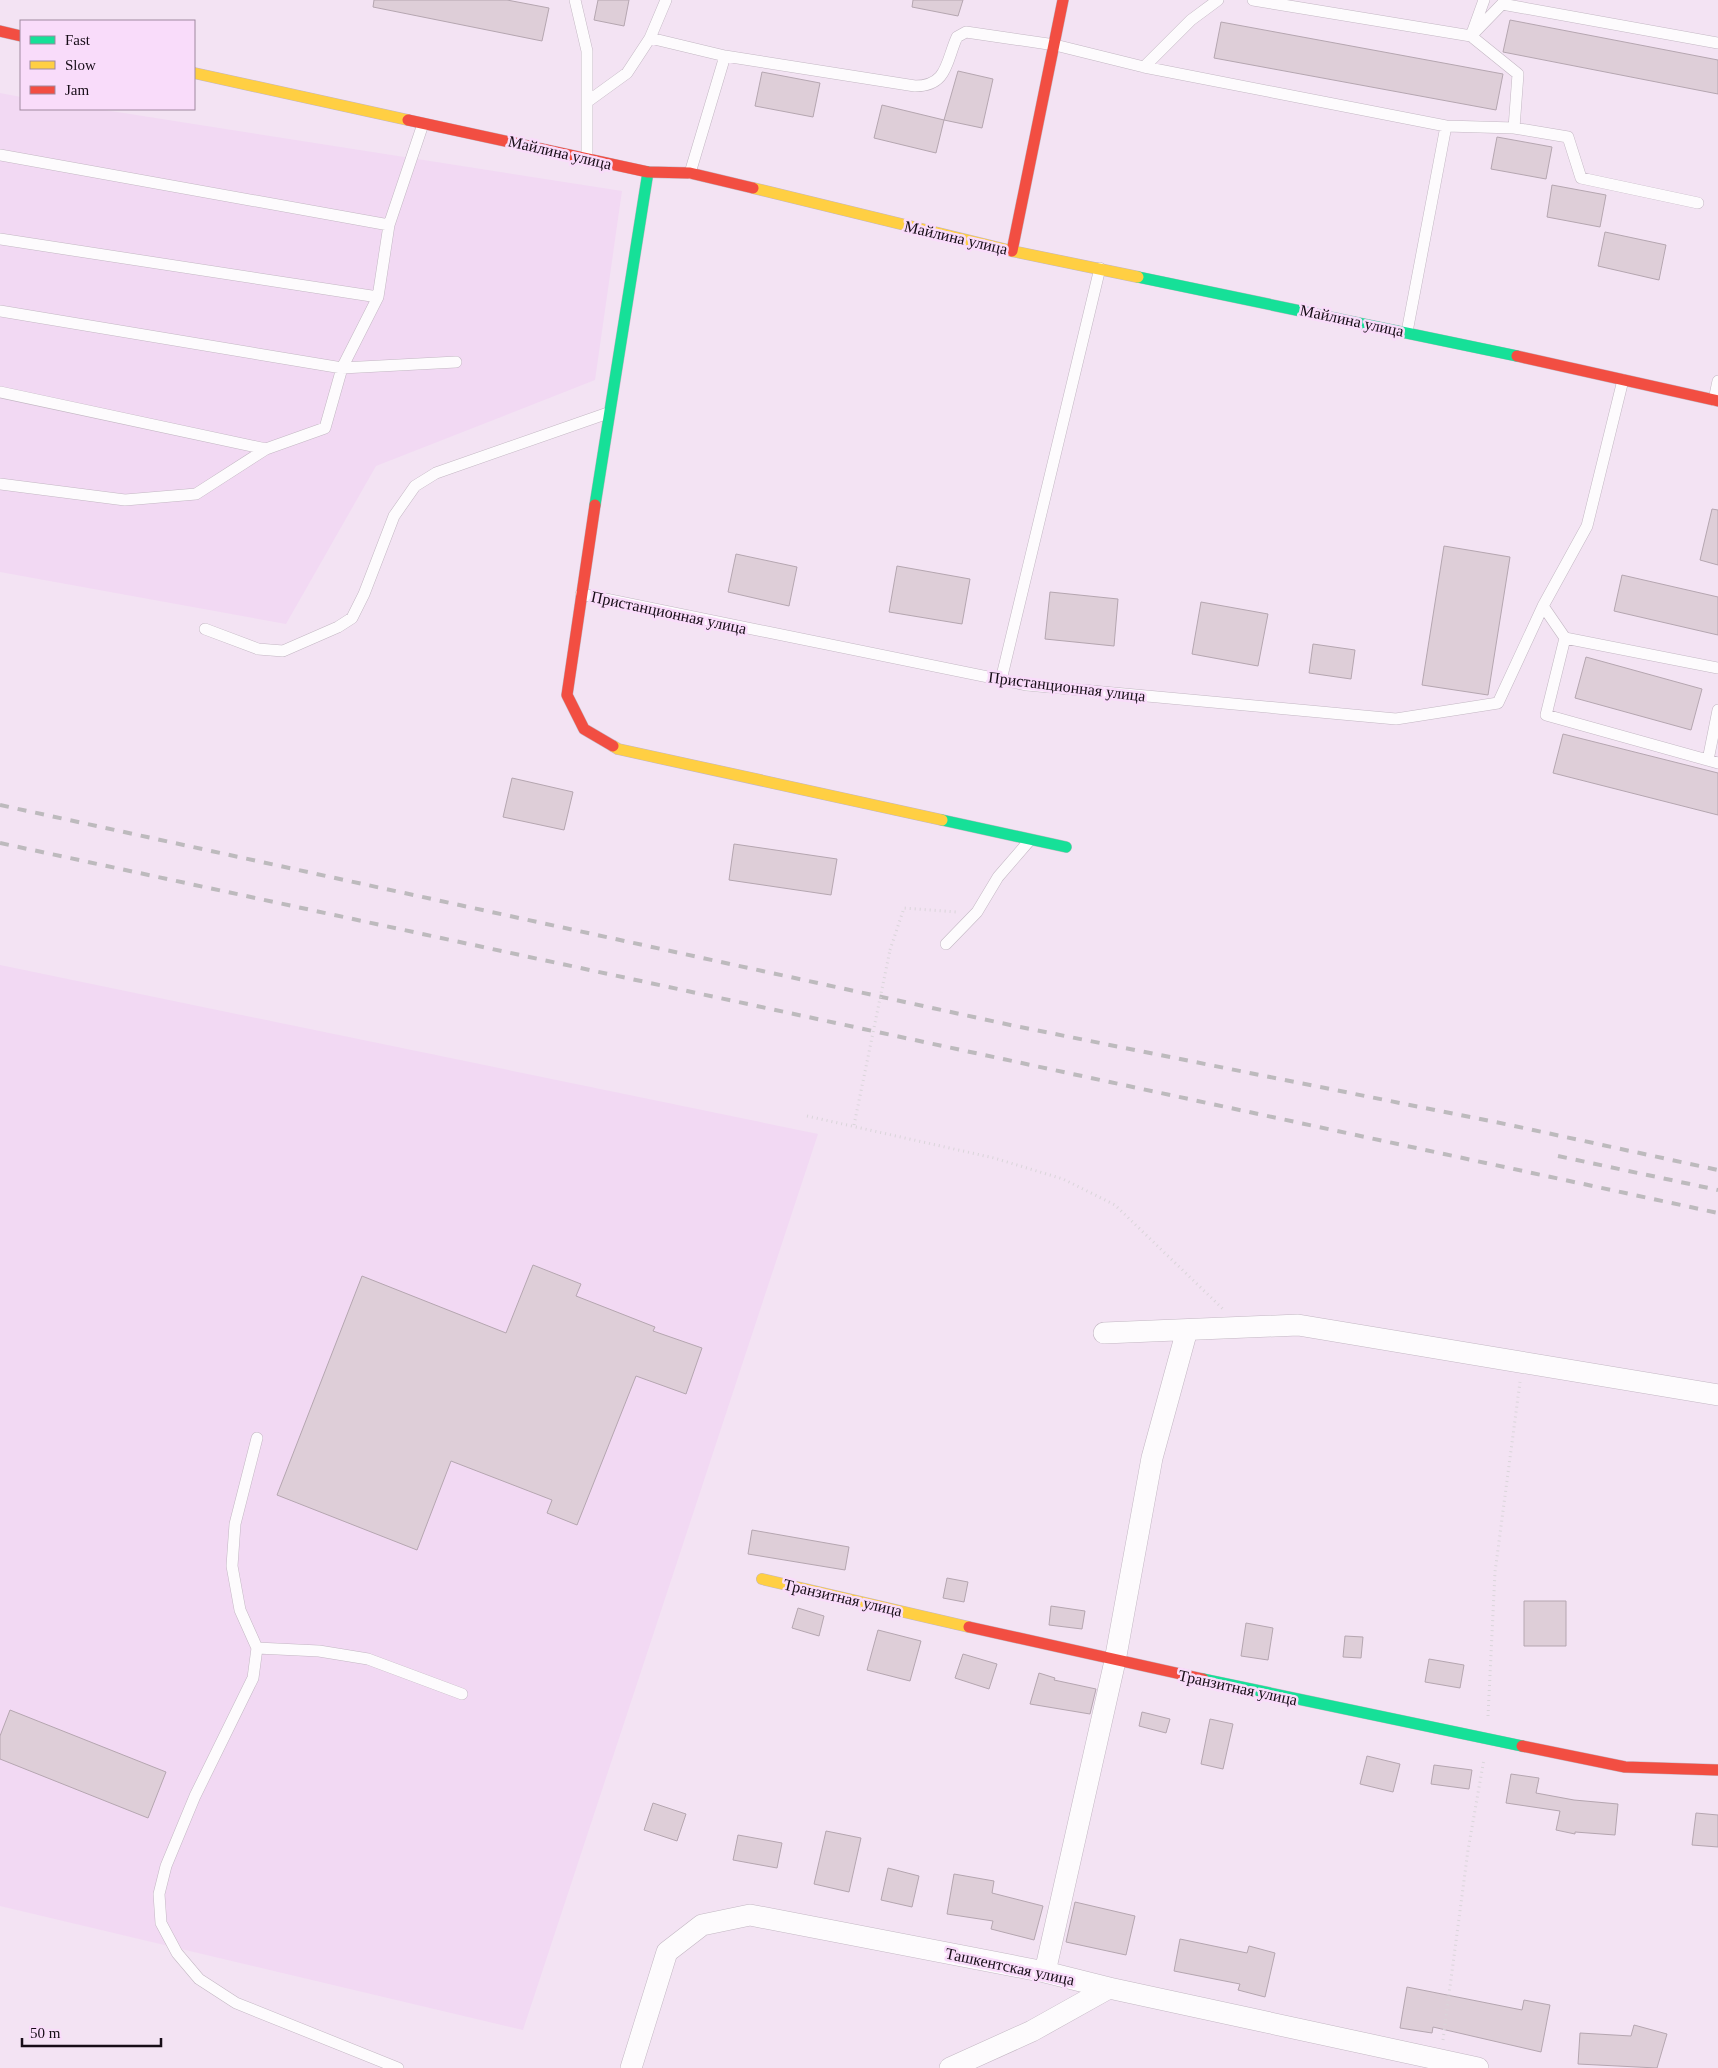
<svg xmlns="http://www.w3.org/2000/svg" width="1718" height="2068" font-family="Georgia,serif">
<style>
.built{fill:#f2d9f3}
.building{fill:#deced8;stroke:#b5a6b0}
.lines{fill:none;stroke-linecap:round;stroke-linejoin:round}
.lane-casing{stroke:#c3b7c3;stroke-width:12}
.street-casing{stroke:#c3b7c3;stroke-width:22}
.fast-casing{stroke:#c3b7c3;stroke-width:12}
.slow-casing{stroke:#c3b7c3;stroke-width:12}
.jam-casing{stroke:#c3b7c3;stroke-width:12}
.path{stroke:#dad5da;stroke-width:3;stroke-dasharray:1 4;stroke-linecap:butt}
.lane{stroke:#fdfbfd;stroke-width:11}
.street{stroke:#fdfbfd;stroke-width:21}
.fast{stroke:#16e098;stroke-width:11}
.slow{stroke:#ffcf43;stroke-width:11}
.jam{stroke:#f24e42;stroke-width:11}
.rail{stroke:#bdbabd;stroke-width:4;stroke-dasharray:9 9;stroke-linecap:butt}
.path-bridge{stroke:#dad5da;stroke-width:3;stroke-dasharray:1 4;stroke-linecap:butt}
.labels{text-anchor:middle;stroke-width:5;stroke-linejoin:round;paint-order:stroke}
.street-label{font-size:16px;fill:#170d17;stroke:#f9dcfa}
</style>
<rect width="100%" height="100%" fill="#f3e3f3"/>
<!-- built -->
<path class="built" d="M0 93 21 97V109H98L622 191 595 380 376 466 286 624 0 572Z
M0 965 818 1134 523 2030 0 1906Z"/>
<!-- building -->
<path class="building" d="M374 0H507L549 8 542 41 373 7Z
M598 0H629L624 26 594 20Z
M913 0H963L958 16 912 7Z
M1510 20 1718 60V94L1503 52Z
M1221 22 1503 74 1496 110 1214 58Z
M958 71 993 79 982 128 944 120Z
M762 72 820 83 813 117 755 106Z
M882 105 944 120 936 153 874 138Z
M1497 137 1552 147 1546 179 1491 169Z
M1552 185 1606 195 1600 227 1547 217Z
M1605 232 1666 245 1659 280 1598 266Z
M1712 509 1718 510V565L1700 560Z
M1444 546 1510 557 1488 695 1422 685Z
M736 554 797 567 789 606 728 592Z
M897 566 970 579 962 624 889 612Z
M1622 575 1718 597V635L1614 611Z
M1050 592 1118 599 1114 646 1045 639Z
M1201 602 1268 614 1258 666 1192 654Z
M1313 644 1355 650 1351 679 1309 673Z
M1586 657 1702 689 1691 730 1575 698Z
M1563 734 1718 773V815L1553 773Z
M512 778 573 792 564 830 503 817Z
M734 844 837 859 831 895 729 880Z
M533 1265 581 1284 576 1296 655 1327 653 1331 702 1348 686 1394 636 1376 577 1525 547 1513 552 1500 451 1461 417 1550 277 1495 362 1276 506 1333Z
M752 1530 849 1547 845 1570 748 1554Z
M947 1578 968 1582 964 1602 943 1598Z
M1524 1601H1566V1646H1524Z
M1051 1606 1085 1611 1082 1629 1049 1625Z
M798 1608 824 1616 819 1636 792 1628Z
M1246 1623 1273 1628 1268 1660 1241 1656Z
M878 1630 921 1641 910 1681 867 1670Z
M1345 1636 1363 1637 1361 1658 1343 1657Z
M963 1654 997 1664 989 1689 955 1678Z
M1429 1659 1464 1665 1460 1688 1425 1682Z
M1039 1673 1055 1678 1054 1680 1096 1689 1090 1714 1030 1704Z
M10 1710 166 1772 148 1818 0 1759V1736Z
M1142 1712 1170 1719 1166 1733 1139 1726Z
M1210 1719 1233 1724 1223 1769 1201 1764Z
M1367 1756 1400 1764 1393 1792 1360 1784Z
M1434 1765 1472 1770 1469 1789 1431 1784Z
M1511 1774 1539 1778 1536 1793 1574 1800 1618 1804 1615 1835 1575 1832V1834L1556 1830 1560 1811 1506 1803Z
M653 1803 686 1814 677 1841 644 1830Z
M1696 1813 1718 1815V1847L1692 1845Z
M826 1831 861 1838 849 1892 814 1884Z
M738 1835 782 1843 777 1868 733 1860Z
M888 1868 919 1876 912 1907 881 1900Z
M954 1874 994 1881 992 1893 1043 1906 1034 1940 991 1929 993 1921 947 1914Z
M1075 1902 1135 1916 1126 1955 1066 1942Z
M1180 1939 1247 1953 1249 1946 1275 1953 1265 1997 1238 1990 1240 1984 1174 1971Z
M1407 1987 1522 2010 1524 2000 1550 2005 1541 2052 1433 2027 1432 2033 1400 2028Z
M1634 2025 1667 2034 1657 2068 1578 2064 1580 2033 1631 2036Z"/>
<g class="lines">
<defs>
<path id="lane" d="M575 0 587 51V158
M1253 0 1471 36 1502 4 1718 43
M1484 0 1471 36 1518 74 1514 128
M650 38 725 56 915 86C948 86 946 61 957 37L966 32 1055 45 1144 67 1446 126 1407 332
M1144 67 1191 20 1218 0
M587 102 627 73 650 38 666 0
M1446 126 1514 128 1568 137 1581 178 1698 203
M0 155 389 225
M690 173 725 56
M0 239 378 297
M0 311 342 368 456 362
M0 392 266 449
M1714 400 1718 381
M0 484 125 500 196 494 266 449 325 428 342 368 378 297 389 225 423 124
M581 594 1027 685 1396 719 1498 703 1543 606 1587 526 1623 380
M1543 606 1565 638 1718 668
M205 629 258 649 283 651 338 627 352 618 364 594 394 516 415 486 436 473 608 413
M1565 638 1546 715 1718 763
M1001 680 1100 268
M1708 760 1718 710
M946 944 977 912 998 877 1030 840
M257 1438 235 1524 232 1566 240 1610 257 1648 253 1678 195 1796 166 1866 159 1894 161 1923 177 1953 199 1979 236 2003 398 2068
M257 1648 319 1651 368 1659 462 1694"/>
<path id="street" d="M1104 1333 1298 1325 1718 1395
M1045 1972 1115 1661 1152 1458 1187 1330
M631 2068 667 1952 702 1925 750 1915 1045 1972 1109 1988 1478 2068
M950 2068 1032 2031 1109 1988"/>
<path id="fast" d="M1138 277 1517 356
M595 505 648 172
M942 820 1066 847
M1203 1679 1522 1746"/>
<path id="slow" d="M194 73 408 120
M753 188 1012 251 1138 277
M613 746 618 749 942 820
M762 1579 969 1627"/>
<path id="jam" d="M0 31 21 36
M408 120 648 172 690 173 753 188
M1012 251 1063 0
M1517 356 1718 401
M595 505 567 695 584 729 613 746
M969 1627 1203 1679
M1522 1746 1625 1767 1718 1770"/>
</defs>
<!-- lane casing -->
<use href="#lane" class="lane-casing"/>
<!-- street casing -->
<use href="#street" class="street-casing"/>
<!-- fast casing -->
<use href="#fast" class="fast-casing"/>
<!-- slow casing -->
<use href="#slow" class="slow-casing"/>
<!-- jam casing -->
<use href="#jam" class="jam-casing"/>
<!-- path -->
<path class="path" d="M890 950 904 908 957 912
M807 1116 994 1158 1063 1179 1115 1205 1223 1309
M1488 1716 1495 1572 1520 1382
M1443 2040 1468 1850 1484 1759"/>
<!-- lane -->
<use href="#lane" class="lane"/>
<!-- street -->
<use href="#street" class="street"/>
<!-- fast -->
<use href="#fast" class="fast"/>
<!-- slow -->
<use href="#slow" class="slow"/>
<!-- jam -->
<use href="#jam" class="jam"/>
<!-- rail -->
<path class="rail" d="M0 805 1015 1026 1510 1125 1718 1170
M0 843 1718 1213
M1558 1156 1718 1190"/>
<!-- path-bridge -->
<path class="path-bridge" d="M854 1125 890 950"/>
</g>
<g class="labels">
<!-- street labels -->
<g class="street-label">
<text transform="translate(560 152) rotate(13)" y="6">Майлина улица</text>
<text transform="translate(956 237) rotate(13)" y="6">Майлина улица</text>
<text transform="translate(1352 320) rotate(12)" y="6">Майлина улица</text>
<text transform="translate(669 612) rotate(12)" y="6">Пристанционная улица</text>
<text transform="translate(1067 686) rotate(7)" y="6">Пристанционная улица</text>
<text transform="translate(843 1597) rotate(13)" y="6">Транзитная улица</text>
<text transform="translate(1238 1687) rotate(12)" y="6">Транзитная улица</text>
<text transform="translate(1010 1966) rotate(12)" y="6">Ташкентская улица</text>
</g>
</g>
<!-- legend -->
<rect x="20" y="20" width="175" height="90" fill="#f9dcfa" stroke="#9f899f"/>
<rect x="30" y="36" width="25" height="8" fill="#16e098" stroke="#9f899f"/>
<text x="65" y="45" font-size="15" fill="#170d17">Fast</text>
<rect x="30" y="61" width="25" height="8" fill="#ffcf43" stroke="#9f899f"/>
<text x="65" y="70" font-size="15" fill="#170d17">Slow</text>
<rect x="30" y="86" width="25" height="8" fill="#f24e42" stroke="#9f899f"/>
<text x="65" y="95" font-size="15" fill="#170d17">Jam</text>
<!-- scale -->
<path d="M22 2038v8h139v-8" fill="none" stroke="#170d17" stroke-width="2.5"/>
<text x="30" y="2038" font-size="15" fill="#170d17" stroke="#f9dcfa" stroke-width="4" paint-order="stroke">50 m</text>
</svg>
